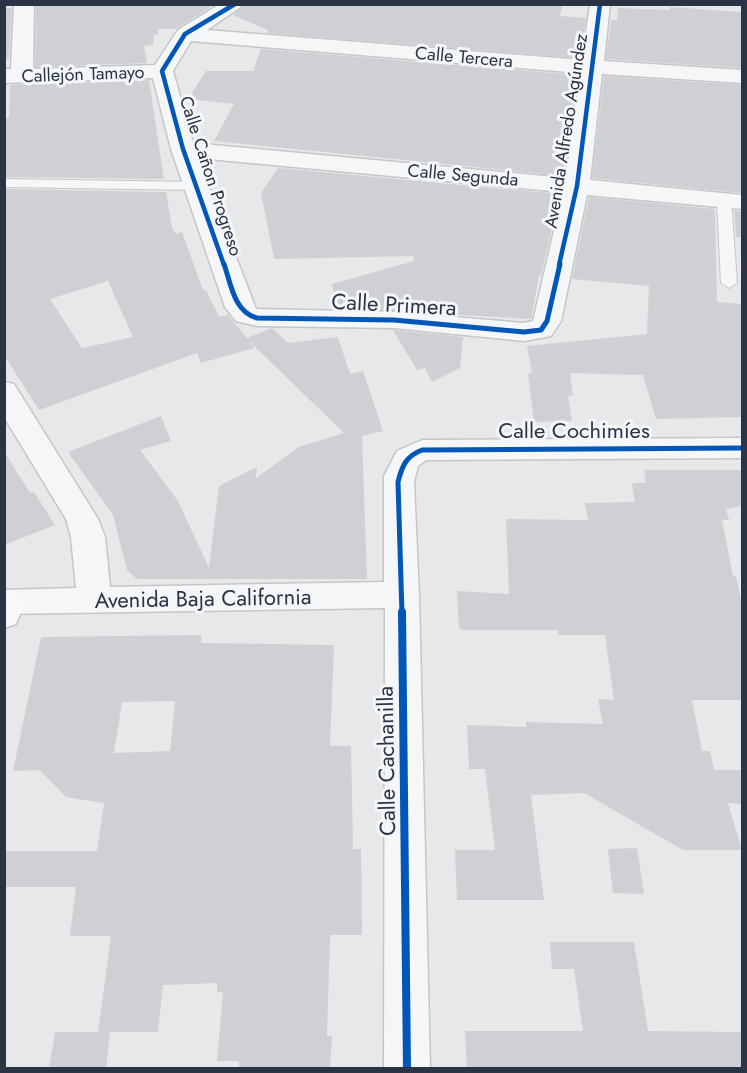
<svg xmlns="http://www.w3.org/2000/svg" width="747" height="1073" font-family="Jost,sans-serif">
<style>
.building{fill:#ced0d3;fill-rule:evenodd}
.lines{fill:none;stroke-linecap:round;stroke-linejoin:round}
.lane-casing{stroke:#c4c6c8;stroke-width:2}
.street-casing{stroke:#c4c6c8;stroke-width:3}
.secondary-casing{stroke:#c4c6c8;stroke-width:3}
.lane{fill:#f5f6f7;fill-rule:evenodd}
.street{fill:#f5f6f7;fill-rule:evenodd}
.secondary{fill:#f8f8f8;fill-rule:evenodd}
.cycleway-far2-casing{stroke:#f4f6f9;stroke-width:7}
.cycleway-far1-casing{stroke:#f4f6f9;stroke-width:9}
.cycleway-casing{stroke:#f4f6f9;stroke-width:11}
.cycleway-far2{stroke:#0057b8;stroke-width:4.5}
.cycleway-far1{stroke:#0057b8;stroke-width:5}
.cycleway{stroke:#0057b8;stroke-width:8}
.labels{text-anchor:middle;stroke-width:6;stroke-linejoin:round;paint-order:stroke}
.far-street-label{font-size:18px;fill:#2b3445;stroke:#f4f6f9}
.street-label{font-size:22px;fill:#2b3445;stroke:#f4f6f9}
</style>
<rect width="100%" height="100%" fill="#e6e8ea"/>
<!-- building -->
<path class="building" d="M43 4H215L176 29H158V35H154L153 45 144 46 147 63 35 67 36 6Z
M247 4H562L560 16 586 18 580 58 267 33 268 30 233 15Z
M670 7 742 12V68L606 59 611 20H617L618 8 670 10Z
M4 8H12L9 59 4 60Z
M261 49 577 75 564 176 214 141 234 104 188 99 206 71H253Z
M604 76 742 85V193L592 178Z
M149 80 164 179 4 177V118H9L10 85Z
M278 168 560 194 541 276 539 275 531 319 337 308 332 284 414 261 413 256 274 259 261 193Z
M4 189 166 192 172 228 176 234 182 232 203 290H206L219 317 228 315 247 338 272 328 288 343 338 337 350 374 363 371 383 431 362 436 367 579H137L127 570 113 515 68 452 161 416 171 441 140 450 178 501 209 568 219 486 257 467 256 478 299 447 344 433 249 341 254 348 201 363 197 353 39 410 4 355ZM108 281 133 337 82 348 50 299Z
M589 197 715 209 717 302 742 304V417L656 419 643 375 570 373 573 395 568 396 572 421 534 422 528 373H532L527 346 647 334 649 286 572 279Z
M734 211H742V237H736Z
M393 330 463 337 460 368 432 382 425 368 417 370Z
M4 451 30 493 34 492 55 525 4 545Z
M644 470H742V506L726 509 729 520H722L733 576H736L742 605V700H692L702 751H710L714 770H742V804L728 803 742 850H683L584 793 531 795 544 900H457L455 850H495L485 769H469L467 725 526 727V722L603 724 598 699 614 700 605 635H558V630H462L459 628 457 591 509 594 506 519 588 520 585 503 635 502 632 483H646Z
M201 635V643L334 645 330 746H351L353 849H361L362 935H330L327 1036H332L330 1068H239V1061H217L223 992H217V983L163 985 158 1032H99H110L106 1068H49L55 1032H98L111 936H70L76 887H4V851H97L104 803 66 797 40 770 13 771 41 637ZM175 701 170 751 114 753 122 702Z
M637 848 644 894 613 893 608 849Z
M550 942H634L648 1031 742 1032V1068H467L465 1031H583L574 969H552Z"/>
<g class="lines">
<defs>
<path id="lane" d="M4 179 196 182 203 186 196 190 4 187Z
M724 196 731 200 737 283 729 288 721 283 717 200Z"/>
<path id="street" d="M14 4H34L33 69 155 65 178 30 220 4H245L207 30 582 60 590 4H610L604 61 742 70V83L602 74 590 180 742 195V209L587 195 561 321 551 336 524 341 394 328 257 326 236 321 225 307 171 149 153 78 4 83V69H11ZM191 41 580 73 566 178 193 143 173 71ZM198 158 563 192 533 321 524 323 394 312 256 309Z
M4 382 14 384 98 519 105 537 110 587 384 582V476L397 451 422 440 742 438V458L426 460 418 466 414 482 419 595 430 1068H384L385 608 4 614V590L76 588 71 537 66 519 4 417Z"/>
<path id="secondary" d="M4 589 20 593 25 602 16 624 4 628Z"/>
</defs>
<!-- lane casing -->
<use href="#lane" class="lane-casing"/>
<!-- street casing -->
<use href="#street" class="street-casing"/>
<!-- secondary casing -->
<use href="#secondary" class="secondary-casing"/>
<!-- lane -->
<use href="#lane" class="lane"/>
<!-- street -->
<use href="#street" class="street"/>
<!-- secondary -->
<use href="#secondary" class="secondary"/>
<defs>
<path id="cycleway-far2" d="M224 265 183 149 162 71 185 34 235 4
M559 265 577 186 600 4"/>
<path id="cycleway-far1" d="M224 264C231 284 234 312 257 318L394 320 524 332 541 330 547 321 560 264
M402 614 398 482C402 466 406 456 422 450L742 448"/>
<path id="cycleway" d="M402 612 407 1068"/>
</defs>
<!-- cycleway-far2 casing -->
<use href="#cycleway-far2" class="cycleway-far2-casing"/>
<!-- cycleway-far1 casing -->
<use href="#cycleway-far1" class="cycleway-far1-casing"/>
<!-- cycleway casing -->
<use href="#cycleway" class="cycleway-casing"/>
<!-- cycleway-far2 -->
<use href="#cycleway-far2" class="cycleway-far2"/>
<!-- cycleway-far1 -->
<use href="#cycleway-far1" class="cycleway-far1"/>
<!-- cycleway -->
<use href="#cycleway" class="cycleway"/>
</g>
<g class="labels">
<!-- far-street labels -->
<g class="far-street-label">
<text transform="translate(464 57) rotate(5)" y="6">Calle Tercera</text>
<text transform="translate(83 74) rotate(-2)" y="6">Callejón Tamayo</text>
<text transform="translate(566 131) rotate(-81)" y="6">Avenida Alfredo Agúndez</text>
<text transform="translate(463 175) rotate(5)" y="6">Calle Segunda</text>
<text transform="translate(211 176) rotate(72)" y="6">Calle Cañon Progreso</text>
</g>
<!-- street labels -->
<g class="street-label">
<text transform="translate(394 304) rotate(3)" y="8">Calle Primera</text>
<text x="574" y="438">Calle Cochimíes</text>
<text transform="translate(203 598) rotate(-1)" y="8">Avenida Baja California</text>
<text transform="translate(386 761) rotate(-91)" y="8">Calle Cachanilla</text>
</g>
</g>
<!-- border -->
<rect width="747" height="1073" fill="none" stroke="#2b3445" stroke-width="12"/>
</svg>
